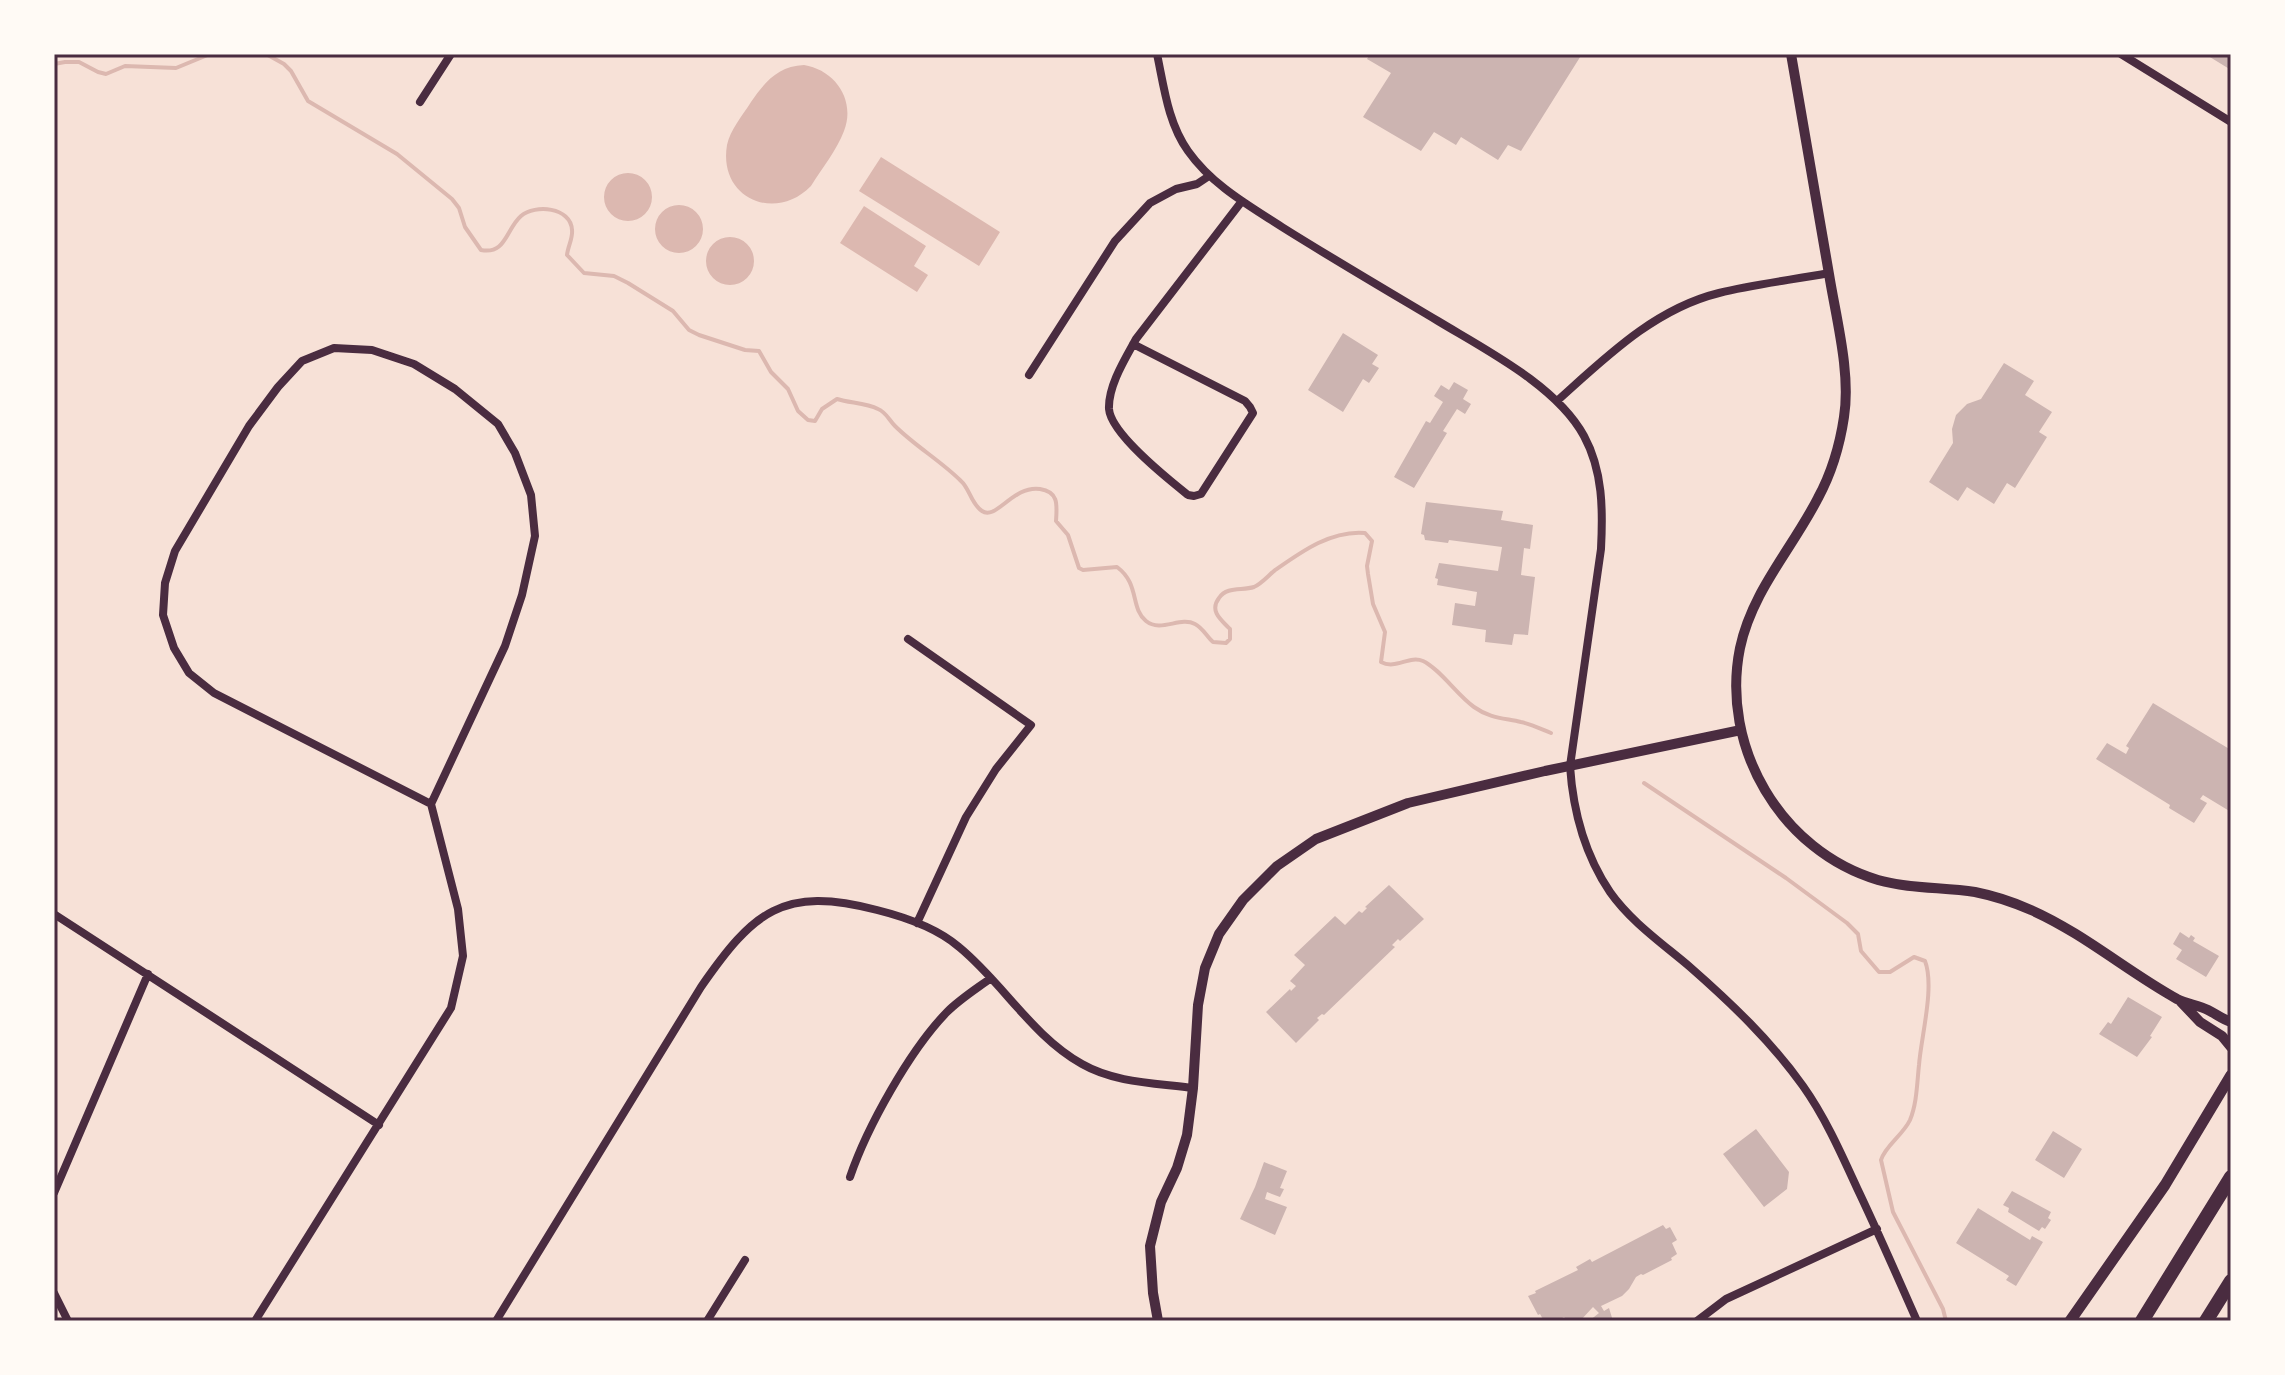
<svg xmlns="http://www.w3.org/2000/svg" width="2285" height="1375" font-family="'Exo 2',sans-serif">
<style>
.water{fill:#dcb8b0}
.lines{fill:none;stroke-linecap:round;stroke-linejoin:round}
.stream{stroke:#dcb8b0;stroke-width:4}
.building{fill:#ccb4b1}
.minor{stroke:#4a2c40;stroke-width:8}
.tertiary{stroke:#4a2c40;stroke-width:10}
.secondary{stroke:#4a2c40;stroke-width:11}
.motorway{stroke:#4a2c40;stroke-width:14}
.neatline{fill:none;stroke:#4a2c40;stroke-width:3}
</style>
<rect width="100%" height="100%" fill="#f7e1d7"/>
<!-- water -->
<path class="water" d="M804 65C835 70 856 100 844 131 837 150 822 168 811 186 775 223 718 198 727 145 730 130 743 115 751 102 765 82 778 66 804 65Z
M881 157 1000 232 979 266 859 191Z
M604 197a24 24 0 1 1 48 0a24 24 0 1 1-48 0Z
M655 229a24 24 0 1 1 48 0a24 24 0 1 1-48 0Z
M864 206 926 246 914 266 928 275 917 292 840 243Z
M706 261a24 24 0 1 1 48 0a24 24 0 1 1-48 0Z"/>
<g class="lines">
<!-- stream -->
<path class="stream" d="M266 54 284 64 291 71 308 101 397 154 452 199 459 208 465 227 481 250C506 255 506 229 521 216 535 204 571 207 572 230 573 238 568 246 567 255L584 273 614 276 628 283 673 311 689 330 699 335 745 350 759 351 771 372 788 389 798 411 808 420 815 421 822 409 837 399C850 403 866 403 878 409 886 412 889 420 895 426 915 446 941 461 961 481 970 489 971 504 982 511 996 521 1013 485 1040 489 1059 492 1057 505 1056 521L1068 535 1079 568 1083 570 1117 567C1140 584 1130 608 1146 621 1161 633 1180 616 1195 624 1203 628 1207 637 1213 642L1226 643 1230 639V629C1221 620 1209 611 1219 598 1227 586 1242 591 1254 587 1261 584 1268 576 1274 571 1301 552 1331 530 1365 533L1372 541 1367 566 1368 574 1373 604 1385 632 1381 662C1396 670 1409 655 1423 661 1440 669 1457 695 1474 707 1489 718 1504 718 1521 722 1531 724 1541 729 1551 733
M54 64 65 62H79L98 72 106 74 125 66 176 68 210 54
M1644 783 1786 878 1847 923 1858 934 1861 951 1879 972H1890L1914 957 1925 961C1935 987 1921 1037 1919 1065 1917 1083 1917 1103 1910 1120 1903 1135 1885 1146 1881 1160L1893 1212 1943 1309 1946 1321"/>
</g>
<!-- building -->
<path class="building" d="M1370 54H1582L1521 151 1508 145 1498 160 1461 137 1456 145 1434 132 1421 151 1363 117 1391 73 1367 59Z
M2205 54H2231V70Z
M1343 333 1378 355 1372 364 1379 368 1369 383 1363 379 1343 412 1308 390Z
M2004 363 2034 381 2025 395 2052 412 2039 432 2047 437 2015 488 2007 483 1994 504 1967 487 1958 501 1929 482 1953 443 1952 429 1956 415 1967 404 1981 399Z
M1454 382 1468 390 1463 399 1471 404 1465 414 1457 409 1443 431 1447 433 1414 488 1394 477 1426 421 1430 423 1443 402 1434 396 1441 385 1449 390Z
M1426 502 1503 511 1501 520 1533 525 1530 549 1524 548 1521 575 1535 577 1528 635 1514 634 1512 645 1485 642 1486 630 1452 625 1455 603 1475 606 1477 592 1437 585 1438 579 1435 578 1439 563 1498 571 1502 547 1449 540 1448 543 1425 540 1424 535 1421 534Z
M2153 703 2231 750V812L2203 795 2200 799 2207 803 2194 823 2169 808 2170 805 2096 759 2107 743 2126 754 2129 748 2126 746Z
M1389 885 1424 919 1400 941 1398 939 1392 945 1395 947 1324 1015 1322 1014 1317 1018 1319 1020 1296 1043 1266 1012 1290 989 1291 991 1296 986 1290 981 1305 965 1294 955 1335 916 1345 925 1359 911 1362 913 1367 908 1365 907Z
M2180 932 2189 938 2191 935 2195 938 2193 941 2219 956 2206 977 2176 959 2182 950 2173 944Z
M2128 997 2162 1017 2150 1036 2152 1037 2137 1057 2099 1034 2108 1022 2111 1024Z
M1756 1129 1789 1172 1787 1189 1764 1207 1723 1154Z
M2053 1131 2082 1149 2064 1178 2035 1160Z
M1264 1162 1287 1171 1280 1188 1284 1189 1280 1197 1267 1192 1265 1199 1287 1207 1275 1235 1240 1219 1255 1187Z
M2012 1191 2051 1212 2048 1218 2051 1220 2045 1229 2042 1227 2039 1231 2008 1212 2009 1208 2003 1205Z
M1978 1208 2030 1240 2032 1236 2043 1242 2016 1286 2006 1280 2009 1276 1956 1243Z
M1663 1225 1666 1229 1670 1227 1677 1240 1672 1243 1677 1254 1671 1258 1672 1260 1643 1275 1641 1274 1636 1277 1629 1289 1622 1296 1601 1306 1604 1311 1609 1308 1613 1321H1589L1599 1313 1593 1307 1580 1321H1568L1564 1317 1557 1321H1544L1540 1314 1538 1315 1528 1296 1536 1293 1535 1291 1578 1270 1576 1267 1590 1259 1592 1262Z"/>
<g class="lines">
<!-- minor -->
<path class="minor" d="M1157 54C1164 87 1168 123 1188 151 1212 185 1248 205 1282 227 1333 259 1386 290 1438 321 1486 350 1557 386 1584 436 1603 471 1603 510 1601 549L1570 766C1573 811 1585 855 1610 892 1631 922 1663 944 1690 967 1731 1003 1771 1041 1803 1086 1825 1117 1841 1153 1857 1188 1878 1232 1897 1276 1917 1321
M2121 54 2231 122
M420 102 451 54
M1133 344 1245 401 1250 407 1253 413 1201 494 1194 496 1188 495C1168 479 1111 434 1109 409 1108 386 1125 359 1136 339L1242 201
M334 348 372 350 414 364 455 389 498 424 515 453 531 495 535 536 522 595 505 646 431 804 214 693 189 673 174 648 163 615 165 583 175 551 249 426 278 387 302 361Z
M1029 375 1115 241 1150 203 1176 189 1197 184 1209 176
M1557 401C1605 358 1654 309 1719 293 1755 284 1792 280 1829 273
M908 639 1031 725 996 769 966 817 917 923
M54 914 379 1125
M850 1177C867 1127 910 1050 947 1012 960 999 976 989 991 978
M54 1193 148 974
M54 1293 68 1321
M255 1321 451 1008 463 956 458 909 431 804
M496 1321 701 987C753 912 783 885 877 910 905 917 937 928 959 947 1003 983 1032 1036 1082 1064 1115 1083 1156 1083 1193 1088
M707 1321 745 1260
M1697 1321 1726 1299 1877 1229"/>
<!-- tertiary -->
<path class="tertiary" d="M1791 54C1804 127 1816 201 1829 274 1836 318 1851 373 1844 417 1840 444 1831 474 1818 498 1792 549 1752 591 1740 648 1720 747 1781 851 1878 880 1910 889 1943 887 1975 892 1995 896 2013 902 2031 910 2083 933 2128 972 2177 999 2187 1004 2198 1005 2208 1010 2216 1014 2222 1019 2231 1022
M2181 1002 2200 1022 2222 1036 2231 1047
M1158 1321 1153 1293 1150 1246 1161 1202 1177 1168 1187 1135 1193 1088 1198 1005 1205 968 1219 934 1243 900 1277 866 1316 839 1408 803 1545 771 1741 730"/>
<!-- secondary -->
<path class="secondary" d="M2070 1321 2165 1185 2231 1075"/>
<!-- motorway -->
<path class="motorway" d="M2142 1321 2231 1177
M2206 1321 2231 1281"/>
</g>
<!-- border -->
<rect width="2285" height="1375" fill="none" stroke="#fffaf5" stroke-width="112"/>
<rect x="56" y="56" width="2173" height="1263" class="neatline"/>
</svg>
